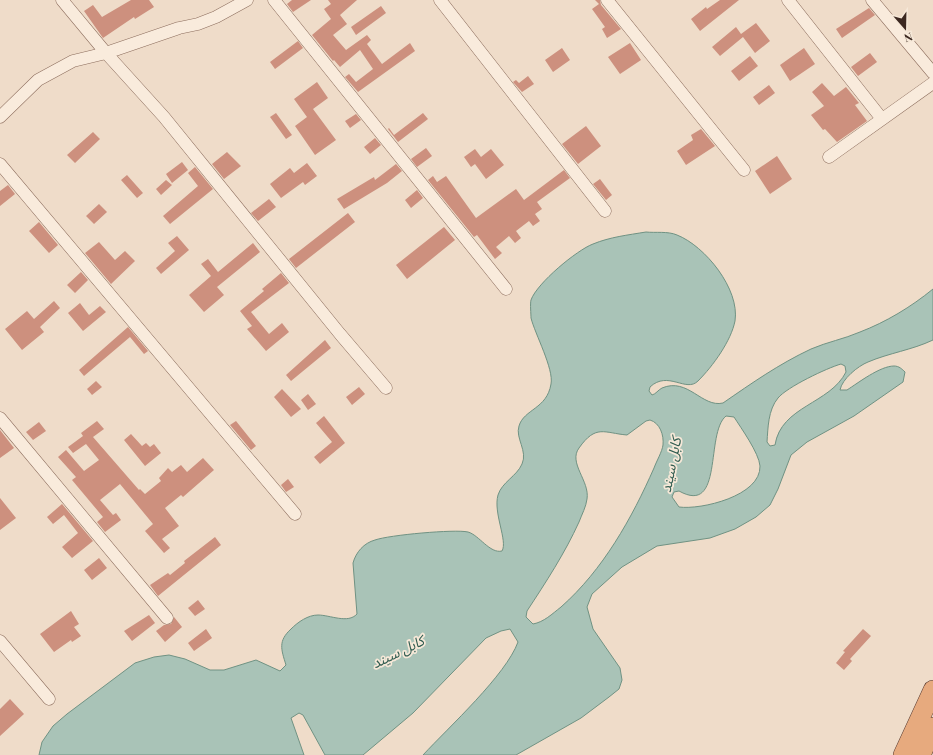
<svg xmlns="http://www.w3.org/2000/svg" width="933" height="755" font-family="'Playfair Display','Noto Sans Arabic',serif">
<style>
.water{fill:#a9c3b7;stroke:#709283;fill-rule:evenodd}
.building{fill:#cd907e}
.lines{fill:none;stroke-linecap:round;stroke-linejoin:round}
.minor-casing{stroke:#8c6d5d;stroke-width:13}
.trunk-casing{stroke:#5a3c31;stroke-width:20}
.minor{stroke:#f9ebdc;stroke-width:12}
.trunk{stroke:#e7aa7e;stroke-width:19}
.labels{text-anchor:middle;stroke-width:3.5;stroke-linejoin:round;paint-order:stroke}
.water-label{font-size:14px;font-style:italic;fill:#305c50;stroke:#f6e8d8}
</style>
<rect width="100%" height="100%" fill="#efdcc9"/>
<!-- water -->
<path class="water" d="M646 232C655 233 668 231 677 235 705 246 740 289 735 321 731 341 713 366 698 381 686 393 668 370 650 387L649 391 652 395C656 394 658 390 662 388 688 377 702 408 723 403 752 383 779 364 811 349 827 342 844 339 860 332 886 322 911 307 933 289V340C912 350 889 353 868 362 858 366 842 379 840 390H847C858 383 880 366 894 366 899 366 902 369 905 372L903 382 854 416 807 442 791 455 778 489 770 505 756 517 735 529 710 538 657 546 622 567 592 594 587 607 593 629 620 668 622 680 619 689 609 697 581 718 516 755H423C449 727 506 675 518 642L510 629 501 631 486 638 413 713 363 755H325L303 715 299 713 291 718 304 755H39L42 742 53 726 67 714 135 663 154 657 169 655 185 659 210 670H224L256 660 280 671 286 665C281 649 278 641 291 629 298 622 308 615 318 615 330 615 348 624 357 614L353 563C356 552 364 543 375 540 389 535 455 529 468 532 479 535 490 554 502 551 508 541 493 513 498 495 502 482 517 476 522 464 528 451 515 438 519 426 524 409 547 409 551 384 554 369 535 334 531 318 531 314 530 304 531 300 537 283 577 250 593 244 610 237 628 235 646 232ZM841 364 845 366 846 372C830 404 781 406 775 445L770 446 767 442C768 428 768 410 778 398 787 387 827 368 841 364ZM726 416 734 417C741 428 759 453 760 466 761 496 701 510 679 507L672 497 674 492 679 491C724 516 705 433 726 416ZM650 420C660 423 664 435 663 445 662 452 657 460 654 468 632 518 603 570 561 607 552 614 544 622 533 624L526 617 527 611C546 582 565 553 579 522 582 514 586 507 587 499 590 481 568 463 579 448 596 424 604 433 627 435L646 421Z"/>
<!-- building -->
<path class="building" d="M131 0H149L154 7 135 19 134 17 103 38 84 11 93 5 102 17Z
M292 0H311L293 12 287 4Z
M328 0H357L340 15 347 24 333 35 346 50 367 35 371 40 367 44 382 64 410 43 415 51 358 92 345 77 349 74 356 82 373 69 360 50 340 67 334 60 333 61 312 35 331 19 324 9 331 4Z
M595 0H600L601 5 621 29 607 38 602 29 605 27 592 9 599 4Z
M720 0H739L700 31 691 19 706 7 707 9Z
M381 6 386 13 356 35 351 27Z
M869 8 875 15 842 38 836 29Z
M756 23 770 41 755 53 743 37 720 56 712 47 736 27 741 34Z
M298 41 303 48 275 69 270 62Z
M630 43 641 60 620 74 608 57Z
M562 48 570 60 553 72 545 60Z
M804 48 815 64 790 81 780 65Z
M870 53 877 62 858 76 851 67Z
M750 56 758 66 739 81 731 71Z
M528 76 534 84 522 92 513 82 516 80 519 83Z
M317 82 328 98 313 109 336 140 315 155 295 126 307 117 294 99Z
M822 83 834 96 846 87 859 103 855 105 867 121 837 142 825 129 823 130 811 115 824 106 812 92Z
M769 85 775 93 759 105 753 97Z
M276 113 292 135 286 139 270 117Z
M423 113 428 119 398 142 388 129 389 128 394 135Z
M356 114 361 120 350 128 345 121Z
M586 126 601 146 578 164 562 144Z
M701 129 715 146 686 165 677 151 693 140 691 135Z
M93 132 100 139 75 163 67 155Z
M375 138 381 145 370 154 364 147Z
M426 148 432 156 417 167 411 159Z
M475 149 481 157 491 149 504 165 486 179 475 164 471 167 464 157Z
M227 152 241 166 224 179 212 164Z
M777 156 792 179 770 194 755 171Z
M182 162 188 170 172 183 166 174Z
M307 163 317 176 305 185 303 182 281 198 270 184 290 168 294 173Z
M396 164 402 171 387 183 344 209 337 199 374 177 375 180Z
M195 167 213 189 170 224 163 216 198 186 188 173Z
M564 170 570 178 537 202 542 209 535 214 540 221 533 226 529 221 516 231 521 238 515 243 509 236 496 247 502 253 495 259 477 235 474 237 428 180 433 176 437 182 446 176 476 218 516 189 524 200Z
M127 175 143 193 137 198 121 180Z
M600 179 612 195 606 200 593 184Z
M166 180 172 185 161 195 156 189Z
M8 185 15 194 0 206V191Z
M417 190 423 198 411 208 405 200Z
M269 199 276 207 258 221 251 213Z
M99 204 107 212 94 224 86 216Z
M348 213 355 222 296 268 289 259Z
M39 222 58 245 49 253 29 231Z
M444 227 455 240 407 279 396 265Z
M177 236 189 250 161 274 156 268 175 251 168 243Z
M99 242 115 260 125 251 135 261 111 284 85 253Z
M253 243 260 252 217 287 224 295 204 312 189 295 211 276 201 264 208 259 218 272Z
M81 272 88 280 75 293 67 285Z
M281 273 289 283 251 312 269 334 282 323 289 332 266 351 247 329 252 326 240 311 264 291 262 289Z
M54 301 60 308 40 327 44 332 22 350 5 329 27 311 34 319Z
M80 303 89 315 100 306 106 312 83 331 68 313Z
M128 327 148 351 144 354 130 337 84 376 79 370Z
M325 340 331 348 291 381 286 375Z
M96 381 102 387 92 395 87 389Z
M359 387 365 394 352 405 346 397Z
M282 389 301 409 291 417 274 397Z
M308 394 316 404 308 410 301 400Z
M324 416 345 443 320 464 314 457 332 442 316 423Z
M97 421 104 429 93 437 139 490 140 489 145 494 161 481 159 478 168 468 172 472 181 465 187 472 203 458 214 470 183 497 181 495 165 508 179 526 162 539 170 548 164 553 145 531 153 524 120 484 100 500 113 515 116 513 121 520 105 532 97 522 103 517 72 480 76 477 58 457 66 450 84 471 99 460 86 444 73 453 68 447 83 436 81 433Z
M236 421 256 446 251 450 230 425Z
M39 422 46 431 33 440 26 432Z
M0 430 14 448 0 458Z
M131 434 142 446 146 443 150 447 154 444 161 453 145 466 124 440Z
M288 479 294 487 286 492 281 485Z
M0 498 16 518 0 530Z
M62 504 93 541 72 558 62 547 78 533 64 515 53 524 47 517Z
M215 537 221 545 158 596 150 585 168 573 170 575 185 563 184 561Z
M99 558 107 568 92 580 84 570Z
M198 600 205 609 195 616 188 608Z
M71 611 79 624 74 627 81 636 72 642 71 640 54 652 40 634Z
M149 615 155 623 132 641 124 631Z
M174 617 182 627 165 642 156 631 164 625 171 624Z
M206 629 212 638 194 651 188 643Z
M863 629 871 636 850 659 852 661 844 670 836 663 845 652 843 651Z
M10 699 24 714 0 736V709Z"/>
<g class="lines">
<defs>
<path id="minor" d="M62 0 106 53 179 28 198 24 216 17 247 0
M274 0 506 289
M440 0 605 211
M607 0 744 170
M788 0 882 119
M872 0 933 73
M0 117 38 80 73 61 106 53 164 117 340 334 386 388
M829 157 933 83
M0 164 295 514
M0 418 167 618
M0 641 49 699"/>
<path id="trunk" d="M903 755 933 690
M921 755 933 727"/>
</defs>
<!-- minor casing -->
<use href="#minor" class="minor-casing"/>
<!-- trunk casing -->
<use href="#trunk" class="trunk-casing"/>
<!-- minor -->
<use href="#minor" class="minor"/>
<!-- trunk -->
<use href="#trunk" class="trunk"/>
</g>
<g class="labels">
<!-- water labels -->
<g class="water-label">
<text transform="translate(671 465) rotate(-79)" y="5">کابل سيند</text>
<text transform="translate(398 652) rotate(-26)" y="5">کابل سيند</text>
</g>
</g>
<!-- north arrow -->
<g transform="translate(905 28) rotate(160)" stroke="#f6e8d8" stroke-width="3" paint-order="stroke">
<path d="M0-3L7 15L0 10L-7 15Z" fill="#3c2820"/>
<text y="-6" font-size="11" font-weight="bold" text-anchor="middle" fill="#3c2820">N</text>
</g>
</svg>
